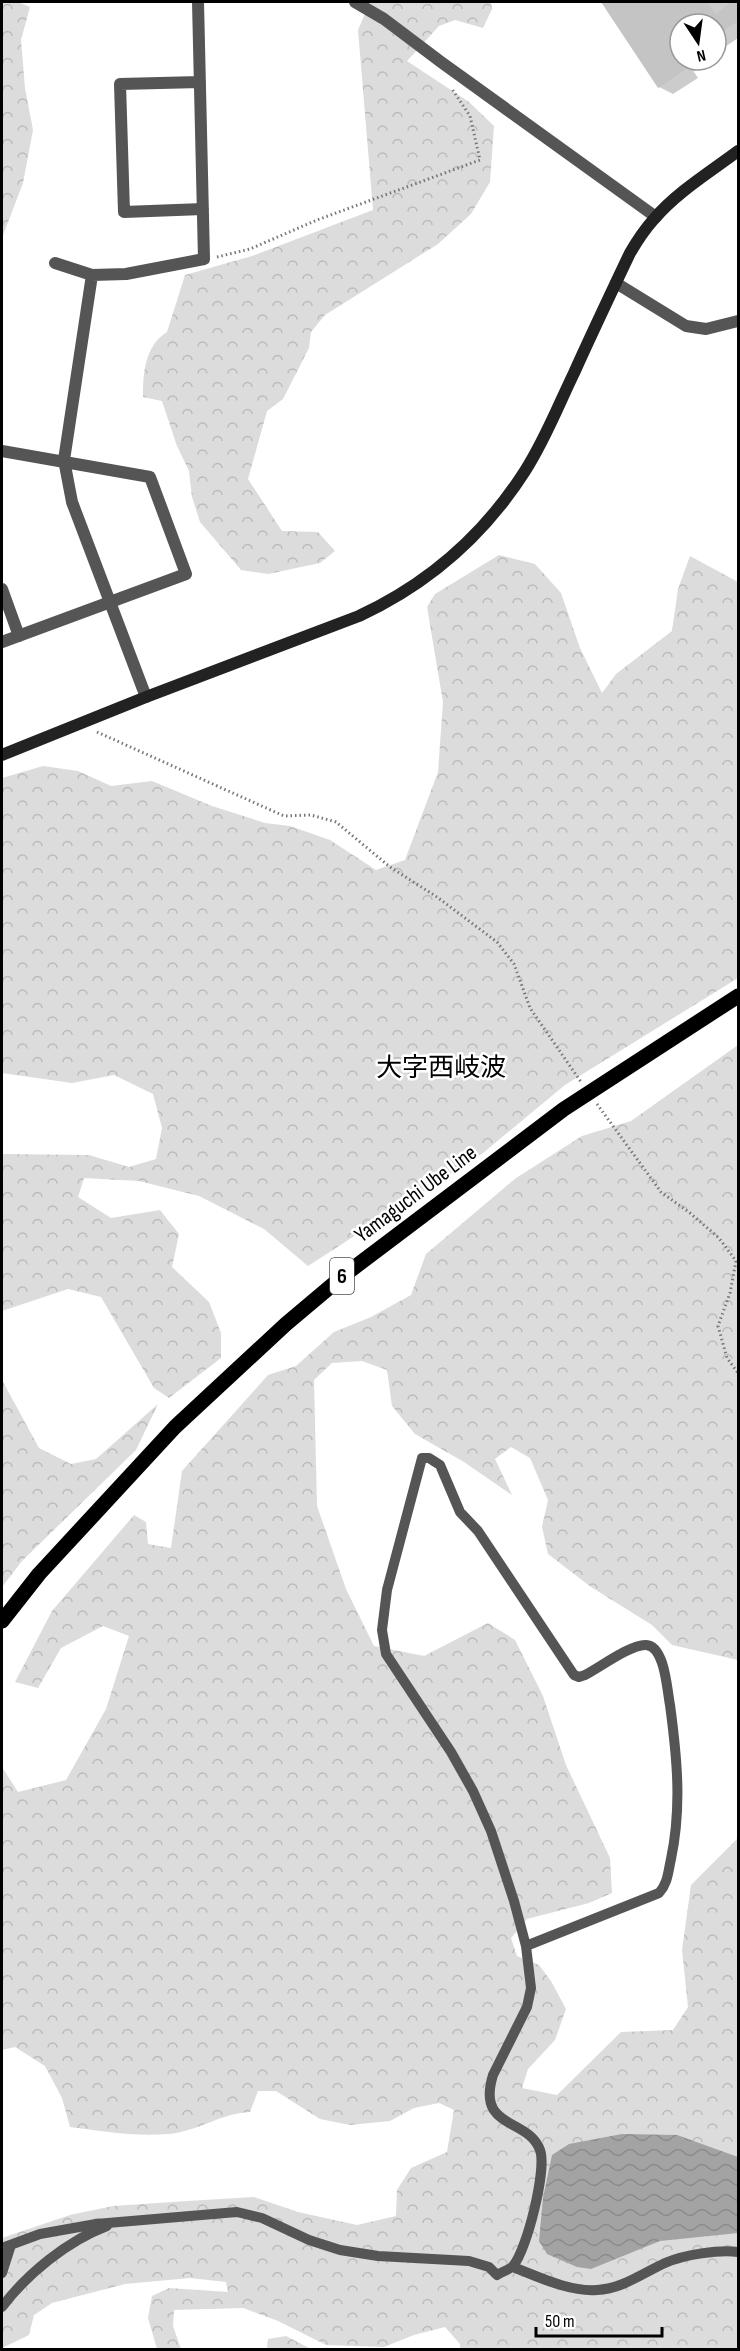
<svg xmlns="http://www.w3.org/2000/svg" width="740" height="2351" font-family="'Sofia Sans Condensed','Noto Sans JP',sans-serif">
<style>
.forest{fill:url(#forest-crowns)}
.water{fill:url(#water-waves)}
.shadow{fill:#0003}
.building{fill:#c4c4c4}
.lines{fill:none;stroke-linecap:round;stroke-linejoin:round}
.path{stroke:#777;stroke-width:3;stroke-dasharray:1.5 3;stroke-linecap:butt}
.lane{stroke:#555;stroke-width:10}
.street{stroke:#555;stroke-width:12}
.secondary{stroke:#222;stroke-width:12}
.primary{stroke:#000;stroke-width:15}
.labels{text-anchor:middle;stroke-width:5;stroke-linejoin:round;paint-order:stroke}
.shield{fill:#fff;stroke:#4c4c4c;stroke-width:1.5}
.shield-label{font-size:21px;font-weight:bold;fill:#000}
.street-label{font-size:22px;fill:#000;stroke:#fff}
.quarter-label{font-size:26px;fill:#000;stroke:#fff}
</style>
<defs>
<pattern id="forest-crowns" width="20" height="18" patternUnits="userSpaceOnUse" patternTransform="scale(1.5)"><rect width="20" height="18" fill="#dcdcdc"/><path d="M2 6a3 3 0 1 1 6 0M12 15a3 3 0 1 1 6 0" fill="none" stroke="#bbb"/></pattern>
<pattern id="water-waves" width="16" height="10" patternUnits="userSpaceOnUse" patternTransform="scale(1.5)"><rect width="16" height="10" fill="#a3a3a3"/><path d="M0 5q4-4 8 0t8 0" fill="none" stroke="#8b8b8b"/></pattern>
</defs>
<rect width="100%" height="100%" fill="#fff"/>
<!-- forest -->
<path class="forest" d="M2 2H18L30 7 21 40 25 88 33 130 23 183 2 238Z
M357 2H491L492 9 483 28 455 20 439 26 407 61 469 102 494 126 490 182 471 214 438 244 325 315 311 332 309 348 283 399 267 411 248 479 282 531 318 532 335 551 320 563 268 574 241 570 200 522 192 497 189 471 177 446 162 401 143 397C143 372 145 346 167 332L185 275 252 256 373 210 358 30 367 9Z
M499 555 535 564 561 593 580 648 602 693 616 674 672 631 678 589 690 556 738 582V978L565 1085 483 1153 308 1266 264 1229 199 1196 139 1181 84 1178 78 1197 111 1218 160 1210 179 1234 172 1267 209 1302 221 1333V1358L169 1398 154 1388 101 1297 68 1289 2 1311V1154L89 1155 129 1167 156 1159 162 1128 153 1094 114 1075 72 1083 2 1073V778L43 766 78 771 111 786 152 781 212 806 265 823 290 826 330 840 376 870 405 860 438 772 443 702 427 607 435 594Z
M738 1045V1660L672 1645 652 1625 591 1587 548 1554 542 1527 548 1500 530 1458 511 1447 495 1459 512 1495 464 1462 415 1434 392 1406 387 1370 362 1361 332 1363 314 1380 317 1506 346 1589 374 1646 424 1656 488 1623 515 1640 543 1696 566 1765 610 1858 612 1893 589 1903 527 1919 511 1938 517 1956 539 1965 551 1981 566 2009 555 2040 528 2069 522 2088 557 2095 621 2032 673 2030 688 2007 682 1950 691 1885 738 1838V2349H460V2344L445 2327 414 2335 384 2347 326 2345 278 2321 243 2308 174 2310 173 2326 181 2349H157L148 2318 152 2296 169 2288 228 2292 226 2282 190 2278 125 2284 52 2303 34 2315 29 2335 2 2348V2238L70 2215 113 2206 187 2201 254 2197 298 2212 357 2225 396 2216 397 2190 411 2168 447 2152 454 2110 439 2103 414 2108 390 2121 350 2125 320 2119 276 2091H258L250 2112C221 2113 197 2132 168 2134 136 2137 101 2131 70 2127L62 2098 45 2066 15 2047 2 2050V1767L18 1792 66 1780 106 1709 129 1636 103 1626 61 1648 38 1688 15 1682 52 1611 134 1515 146 1522 148 1544 171 1548 182 1471 268 1375 296 1366 334 1332 371 1317 411 1295 426 1254 516 1178 582 1136 631 1121Z
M2 1380 39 1448 71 1464 96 1459 158 1404 136 1450 22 1561 2 1587Z
M286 2336 311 2349H267L268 2339Z"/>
<!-- water -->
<path class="water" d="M622 2134 677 2135 738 2157V2233L660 2241 591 2269 577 2267 547 2254 539 2241 543 2198 552 2155 569 2144Z"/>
<!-- shadow -->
<path class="shadow" d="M603 2H728L730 4 738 2V38L716 53V24H680V60H706L692 69 698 78 673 94 659 87Z"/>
<!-- building -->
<path class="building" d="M601 2H707L716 14 731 2H738V21L716 36V24H680L679 61 685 70 658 88Z"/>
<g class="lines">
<!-- path -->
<path class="path" d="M217 257 250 249 317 220 480 160 470 116 452 89
M97 732 284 816 311 815 336 822 390 867 437 897 497 942 514 964 530 1008 581 1082
M597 1104 661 1192 690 1213 719 1238 736 1261 730 1293 718 1326 727 1358 738 1373"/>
<!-- lane -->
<path class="lane" d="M2 2248 40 2234 96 2224 237 2212 262 2218 309 2240 340 2250 378 2256 469 2261 489 2267 497 2275C501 2272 509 2270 513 2266 527 2250 547 2169 540 2150 528 2117 476 2130 493 2075L527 2007 531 1988 526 1946 514 1901 491 1831 473 1791 451 1752 386 1654 382 1630 387 1590 422 1458H429L440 1465 460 1512 478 1531 574 1675 579 1677 585 1675C599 1668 631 1644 646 1645 665 1646 667 1690 670 1705 677 1757 682 1807 671 1859 668 1872 668 1883 659 1893L526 1946
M513 2267C539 2277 569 2292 597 2290 622 2289 643 2273 665 2263 683 2255 720 2249 738 2252
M2 2273 11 2245
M2 2307C27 2274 67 2241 107 2226"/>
<!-- street -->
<path class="street" d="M355 2 384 19 441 62 656 217
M200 82 120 84 124 212 203 209
M55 263 92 275 126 274 204 259 198 2
M92 275 64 460 72 502 146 697
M616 283 686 326 706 329 738 321
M2 451 150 477 186 574 2 642
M2 589 19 636"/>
<!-- secondary -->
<path class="secondary" d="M2 755 146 697 359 616C428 584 484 535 525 471 545 440 558 406 574 373 592 333 611 293 630 253 637 241 645 229 654 219 677 192 710 172 738 151"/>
<!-- primary -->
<path class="primary" d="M2 1621 39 1574 175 1427 286 1324 343 1276 564 1109 738 996"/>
</g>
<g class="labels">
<!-- shield labels -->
<rect class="shield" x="330" y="1258" width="24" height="36" rx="4.5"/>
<g class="shield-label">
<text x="342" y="1283">6</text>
</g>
<!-- street labels -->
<g class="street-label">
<text transform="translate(415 1193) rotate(-37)" y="8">Yamaguchi Ube Line</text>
</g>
<!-- quarter labels -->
<g class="quarter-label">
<text x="441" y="1076">大字西岐波</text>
</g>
</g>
<!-- border -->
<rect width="740" height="2351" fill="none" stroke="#000000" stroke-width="6"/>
<!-- north arrow -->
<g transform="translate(698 42) rotate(167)"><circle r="28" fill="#ffffff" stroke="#999999" stroke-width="1.5"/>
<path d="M0-4.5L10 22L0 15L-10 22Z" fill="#000000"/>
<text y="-9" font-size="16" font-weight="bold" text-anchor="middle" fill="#000000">N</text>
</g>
<!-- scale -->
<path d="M536 2327v9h126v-9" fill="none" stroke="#000000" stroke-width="3"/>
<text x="545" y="2327" font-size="18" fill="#000000" stroke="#ffffff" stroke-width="4.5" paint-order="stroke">50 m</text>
</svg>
